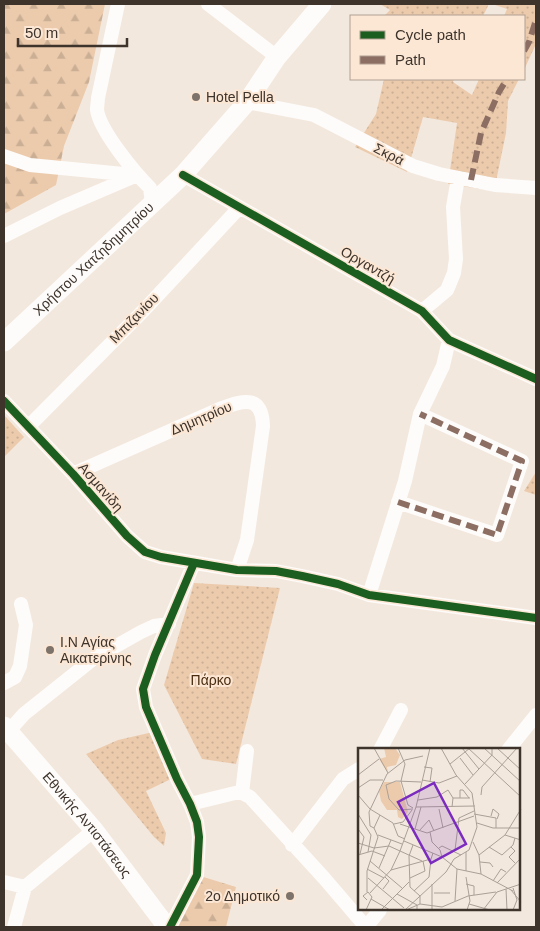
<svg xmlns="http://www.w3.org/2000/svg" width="540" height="931" font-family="Arial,sans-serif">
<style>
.grass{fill:url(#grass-dots)}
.forest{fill:url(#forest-firs)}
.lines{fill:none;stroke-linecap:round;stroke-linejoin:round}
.street{stroke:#fdfcfa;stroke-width:14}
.secondary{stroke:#fdfcfa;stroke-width:19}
.quiet{stroke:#8d6e63;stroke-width:6;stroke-dasharray:12 6;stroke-linecap:butt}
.cycleway-casing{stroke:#fce7d5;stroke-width:11}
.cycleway{stroke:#1b5e20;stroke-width:8}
.poi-dot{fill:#7d736a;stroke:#fce7d5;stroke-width:2}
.labels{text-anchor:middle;stroke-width:4;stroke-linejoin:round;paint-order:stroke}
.poi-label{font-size:14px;fill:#3e342c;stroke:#fce7d5;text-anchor:start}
.street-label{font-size:14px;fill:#3e342c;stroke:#fce7d5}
.park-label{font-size:14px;fill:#4a2d10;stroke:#fce7d5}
.inset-road{fill:none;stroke:#aba097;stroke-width:1}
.view{fill:#7b2cbf;fill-opacity:0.15;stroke:#7b2cbf;stroke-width:2.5}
.inset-edge{fill:none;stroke:#3e342c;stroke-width:2.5}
</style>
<defs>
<pattern id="grass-dots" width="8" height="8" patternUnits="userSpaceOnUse" patternTransform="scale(1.25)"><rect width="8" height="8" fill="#eccbad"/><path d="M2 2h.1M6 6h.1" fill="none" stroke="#cbaf95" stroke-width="1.8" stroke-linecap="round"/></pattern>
<pattern id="forest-firs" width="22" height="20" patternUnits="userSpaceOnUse" patternTransform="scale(1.25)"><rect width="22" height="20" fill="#eccbad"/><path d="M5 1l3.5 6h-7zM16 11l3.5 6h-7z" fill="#cbaf95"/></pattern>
</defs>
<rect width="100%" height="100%" fill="#f3e8de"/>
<!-- grass -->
<path class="grass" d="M380 4H489L483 16H384L390 10Z
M492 4H536V44L524 70V16H504L507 9Z
M384 79H454L453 82 472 95 479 79H519L508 101 506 133 494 191 448 184 457 123 423 117 407 172 355 147 376 114Z
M4 415 24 437 4 457Z
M536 472V495L524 491Z
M194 583 280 588 236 764 202 759 164 685Z
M153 732 171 779 146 791 166 833 164 846 154 837 86 754 118 740Z"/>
<!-- forest -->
<path class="forest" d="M4 4H105L89 82 64 146 56 185 4 214Z
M197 875 236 887 226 927H170Z"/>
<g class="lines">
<!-- street -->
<path class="street" d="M118 4 98 98C98 101 97 106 97 110 100 131 135 173 150 188L152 203
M208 4 277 57
M247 102 314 115 413 166 439 174 495 185 536 188
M4 156 30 165 134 175
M183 175 422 311 449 340 536 379
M4 236 60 208 137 175
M422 311 447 290 454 273 456 259 453 207 458 178
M4 401 73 474 127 536 145 552 161 557 237 570 276 571 302 576 338 584 369 595 536 618
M28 427 144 310 239 208
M73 474 222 408C244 400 262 395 263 426L247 540 237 570
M398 502 497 535 522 461 420 414
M369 595 405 481 420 414 443 366 449 340
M4 683 15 677 20 666 26 625 21 604
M8 732 24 714 93 659 141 632 154 626 169 624
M380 750 401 710
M508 750 536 715
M242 793 247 751
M190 804 235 793H242L250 797 324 878 366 927
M292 845 343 779 359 769
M4 882 25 887 94 830
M14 927 25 887
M170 927 197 875 199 837 197 822 190 804 177 779 146 707 143 689 155 655 194 563
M366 927 380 910"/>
<!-- secondary -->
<g class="secondary">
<path id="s1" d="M4 342 183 175 247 102 277 57 322 4"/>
<path id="s2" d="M4 726 94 830 167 927"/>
</g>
<!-- quiet -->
<path class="quiet" d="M524 51 529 42 536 20
M471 180 481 133 499 92 507 79
M398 502 497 535 522 461 420 414"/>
<defs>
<path id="cycleway" d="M183 175 422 311 449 340 536 379
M4 401 73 474 127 536 145 552 161 557 237 570 276 571 302 576 338 584 369 595 536 618
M170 927 197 875 199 837 197 822 190 804 177 779 146 707 143 689 155 655 194 563"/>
</defs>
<!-- cycleway casing -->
<use href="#cycleway" class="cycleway-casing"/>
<!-- cycleway -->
<use href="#cycleway" class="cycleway"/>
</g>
<!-- markers -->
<g class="poi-dot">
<circle cx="196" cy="97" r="5"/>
<circle cx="50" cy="650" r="5"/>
<circle cx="290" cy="896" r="5"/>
</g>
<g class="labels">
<!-- poi labels -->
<g class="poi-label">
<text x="206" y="102">Hotel Pella</text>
<text x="60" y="647">Ι.Ν Αγίας<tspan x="60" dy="16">Αικατερίνης</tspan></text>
<text x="280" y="901" text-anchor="end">2ο Δημοτικό</text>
</g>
<!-- street labels -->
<g class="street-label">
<text transform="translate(389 154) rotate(27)" y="5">Σκρά</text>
<text dy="5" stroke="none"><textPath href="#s1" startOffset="122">Χρήστου Χατζηδημητρίου</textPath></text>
<text transform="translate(368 265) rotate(30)" y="5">Οργαντζή</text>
<text transform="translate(134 318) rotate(-46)" y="5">Μπιζανίου</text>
<text transform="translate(201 418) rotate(-23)" y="5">Δημητρίου</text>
<text transform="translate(101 487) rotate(49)" y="5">Ασμανίδη</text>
<text dy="5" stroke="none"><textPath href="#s2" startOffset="129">Εθνικής Αντιστάσεως</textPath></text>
</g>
<!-- park labels -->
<g class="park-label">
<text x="211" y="685">Πάρκο</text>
</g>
</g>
<!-- overview -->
<g transform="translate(358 748)">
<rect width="162" height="162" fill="#f3e8de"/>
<path d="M26 0H37L42 7 38 17 29 19 30 25 21 11 28 9Z" fill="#eccbad"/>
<path d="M26 34H42L50 64 44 71 40 69 39 62H29L23 53 21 43Z" fill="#eccbad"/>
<path class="inset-road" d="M16 0 30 25M40 0 47 16 43 33 50 57 55 60M104 0 121 21M110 0 163 49M126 0 163 34M139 0 163 22M102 10 115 27M92 16 112 0M66 19 74 20 72 34M0 27 21 11M64 32 81 35 99 28M107 36 134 7V0M0 40 12 32H25M0 47 12 61 35 75 40 88 47 91M123 47 124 39 159 0M95 50H112M102 50V42H105L111 50M60 52 79 49 90 42 95 50 94 59M58 59 117 58M55 61 41 62 31 51 28 37 38 33 63 34M81 61 85 80M0 66 13 87 10 104M116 66 138 70V80M133 68 135 61 141 66 139 71M119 75 135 80H163M36 76 45 74 54 62M42 76 69 85 116 68M16 80 12 78 11 64 29 26 47 12 65 8M0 81 6 89 2 106M57 81 63 59M61 83 71 72 76 83M72 84 74 94 82 102 84 109M20 87 44 96M147 87 163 92M46 93 84 109 99 121 123 126 155 143M115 94 121 107 123 126M0 95 16 100 31 98 64 113M55 97 51 108 52 139 62 148V156M131 99 144 107 155 97 157 90M153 99 157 103 151 109 157 115M81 100 84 98 103 107M97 102 101 70 116 63M0 107 14 103 27 108M121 107 147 87 163 61M12 113 44 140M122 114 132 115 135 119M21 120 33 92M9 121 26 130M33 122 73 111 75 105M108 123V104M108 129 112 153 109 162M10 130 46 160M52 130 67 123 65 113M135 133 143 121 148 124M139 135 163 110M108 136 116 138V147M25 141 31 133 27 129M148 141 149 162M153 142 163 154M56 143 71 129 73 111M9 144V123L20 89 16 80 22 67M12 145 33 122 42 103 58 59 72 0M76 145H92M39 146 59 157V162M13 151 32 162M97 153 99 121M111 156 132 162M8 162 14 149 10 144 5 148 9 152M23 162 51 134M47 162 88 124 96 111 111 102 119 79 114 45 98 27 83 0M48 162 62 156 84 159 110 148 138 144M74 162V136M125 162 139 144 163 136M155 162 159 152 155 140"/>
<path class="view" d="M76 35 108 96 73 115 40 54Z"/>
<rect width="162" height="162" class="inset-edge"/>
</g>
<!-- border -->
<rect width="540" height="931" fill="none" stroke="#3e342c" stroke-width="10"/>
<!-- legend -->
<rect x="350" y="15" width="175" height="65" fill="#fce7d5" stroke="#b09f91"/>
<rect x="360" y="31" width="25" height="8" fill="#1b5e20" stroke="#b09f91"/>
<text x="395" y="40" font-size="15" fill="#3e342c">Cycle path</text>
<rect x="360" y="56" width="25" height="8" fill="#8d6e63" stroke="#b09f91"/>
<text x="395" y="65" font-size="15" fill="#3e342c">Path</text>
<!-- scale -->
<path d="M18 38v8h109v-8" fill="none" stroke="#3e342c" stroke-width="2.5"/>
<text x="25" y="38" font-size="15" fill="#3e342c" stroke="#fce7d5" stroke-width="4" paint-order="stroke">50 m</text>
</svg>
